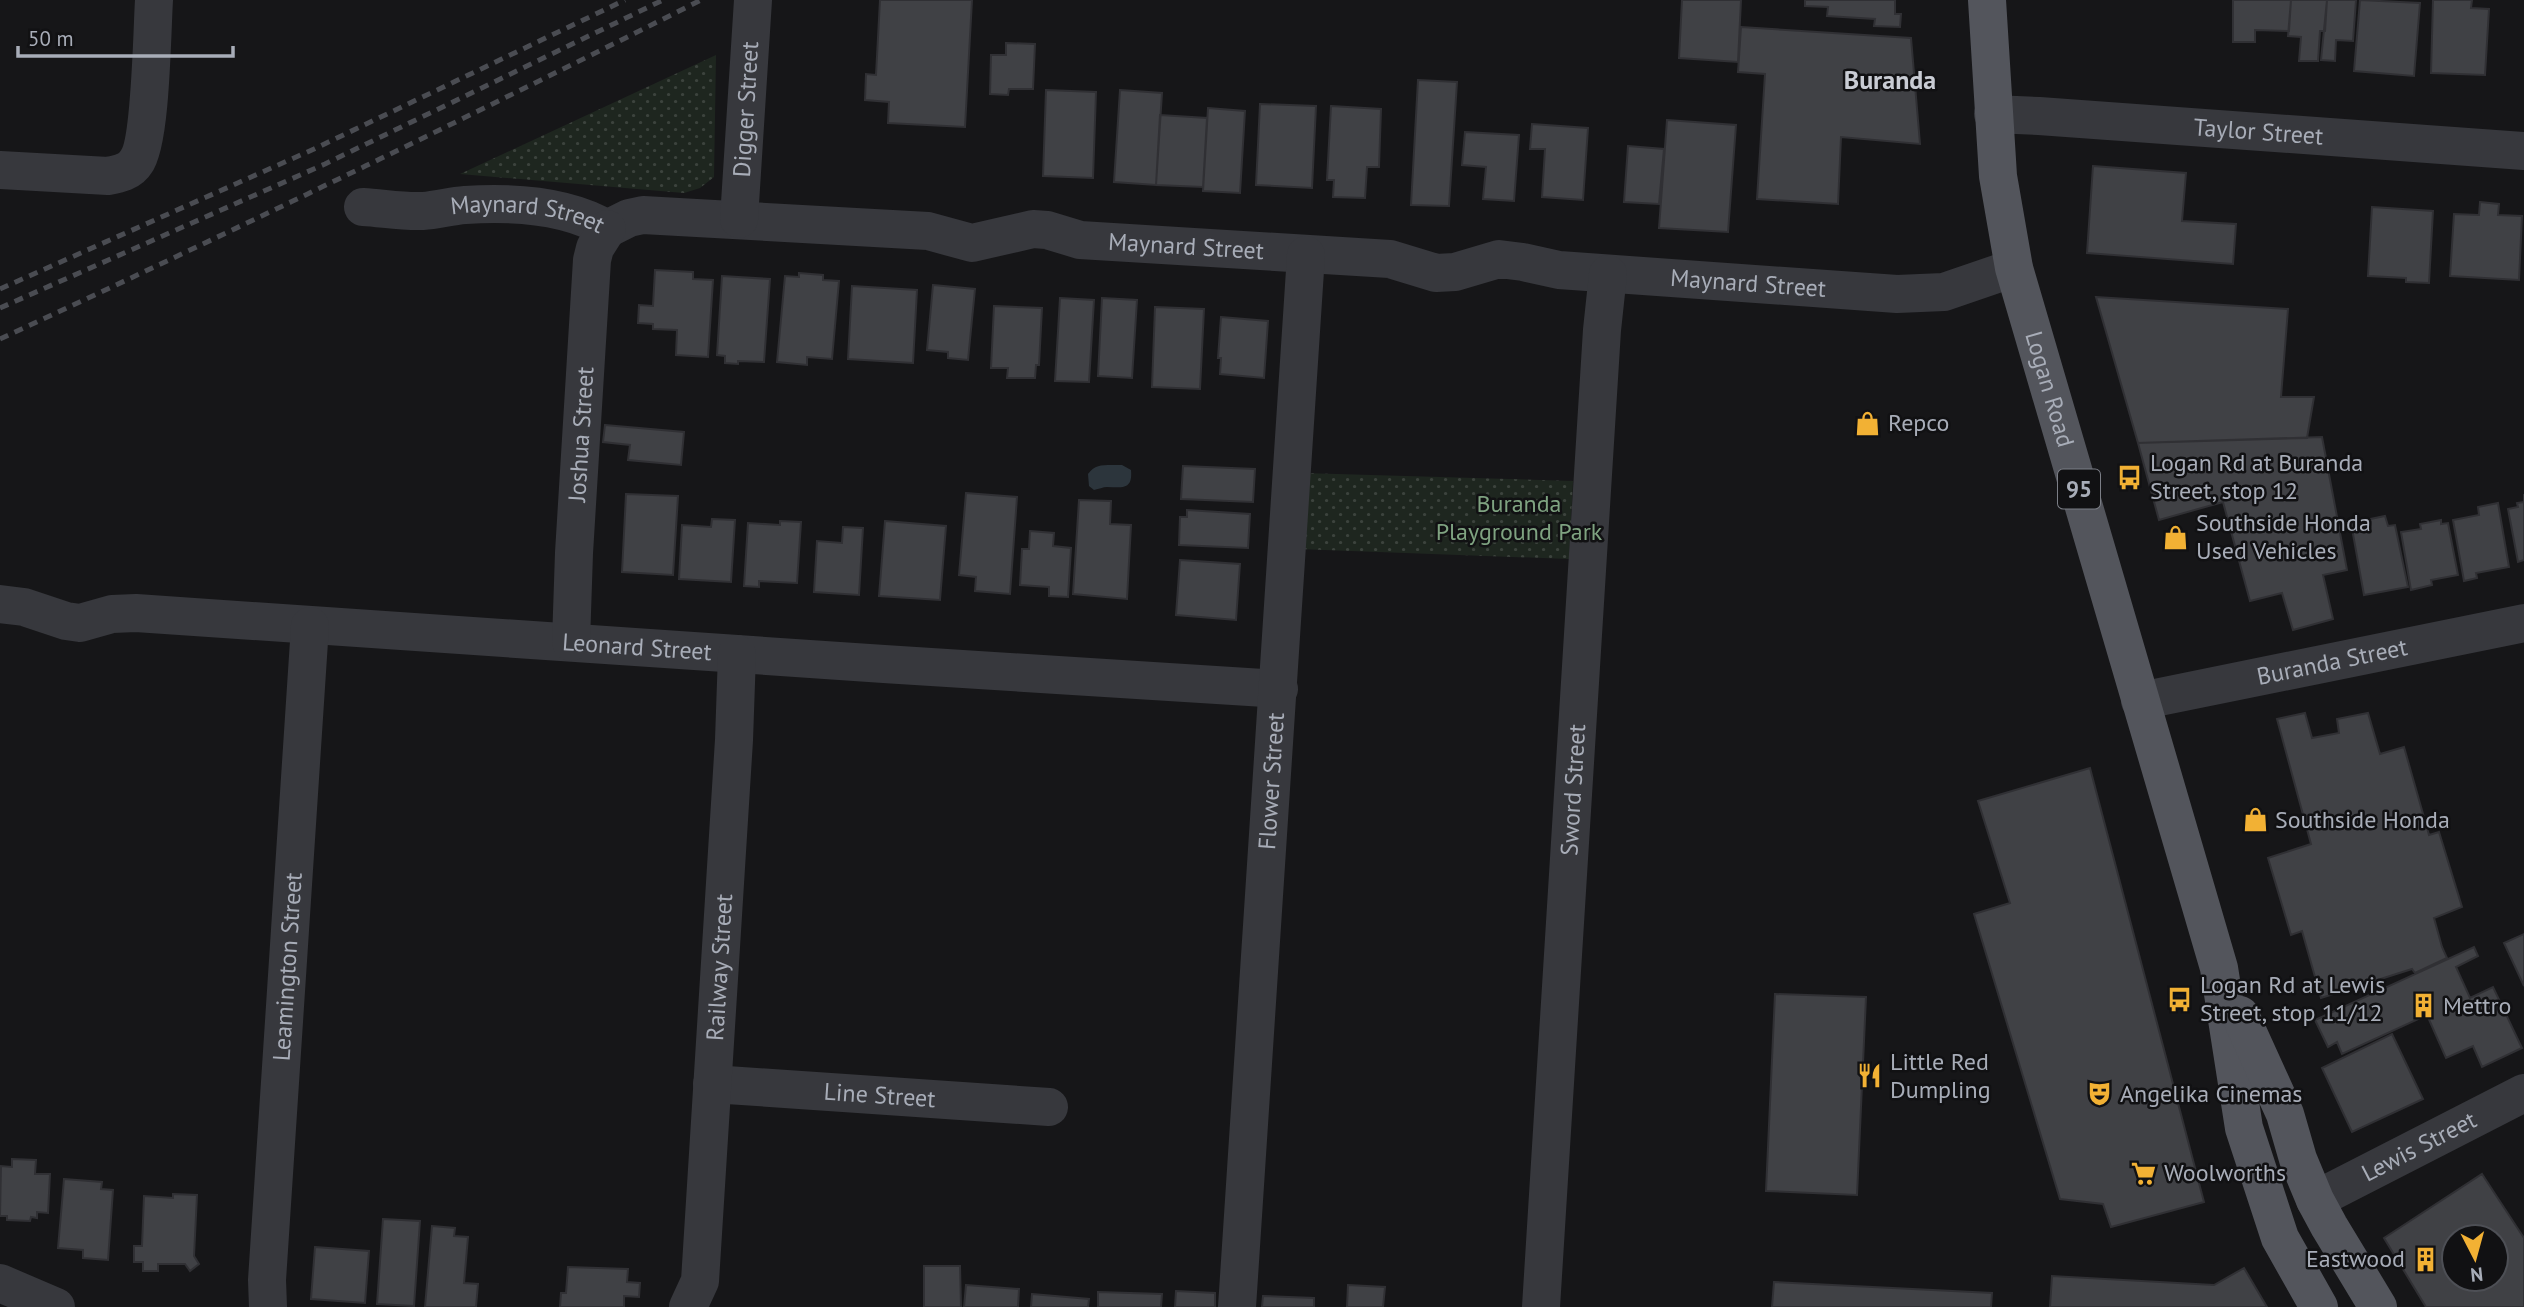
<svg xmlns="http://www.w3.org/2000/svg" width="2524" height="1307" font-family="'PT Sans',sans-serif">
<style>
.park{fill:url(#park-dots)}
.water{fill:#2c353c}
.building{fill:#404145;stroke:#303034;stroke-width:2;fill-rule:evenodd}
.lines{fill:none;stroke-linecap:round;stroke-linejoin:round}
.minor{stroke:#37383d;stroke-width:38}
.major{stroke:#53555c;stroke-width:38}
.rail{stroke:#4a4c52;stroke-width:5;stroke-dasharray:9 7;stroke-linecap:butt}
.labels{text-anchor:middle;stroke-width:5;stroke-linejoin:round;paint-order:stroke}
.shield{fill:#111113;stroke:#7b7e86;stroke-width:2}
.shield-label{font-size:23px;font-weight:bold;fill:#a8adb8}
.street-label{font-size:24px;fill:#a8adb8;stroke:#111113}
.poi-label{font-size:24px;fill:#a8adb8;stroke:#111113;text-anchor:start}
.park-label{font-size:24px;fill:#7fa381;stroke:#111113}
.neighbourhood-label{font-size:26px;font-weight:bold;fill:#c9ccd4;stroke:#111113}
</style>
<defs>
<pattern id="park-dots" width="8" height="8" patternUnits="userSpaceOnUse" patternTransform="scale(1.75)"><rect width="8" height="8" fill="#1e261f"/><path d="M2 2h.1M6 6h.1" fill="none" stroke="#3c433d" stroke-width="1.8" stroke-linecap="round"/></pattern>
</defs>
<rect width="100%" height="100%" fill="#161618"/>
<!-- park -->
<path class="park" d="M716 55 714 177 700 188 684 193 460 174Z
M1302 473 1573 481 1569 559 1298 549Z"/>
<!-- water -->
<path class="water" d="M1112 465H1122L1131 470C1133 491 1121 487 1107 487 1103 487 1099 489 1094 490L1089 486 1088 474C1095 465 1100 465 1112 465Z"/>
<!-- building -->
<path class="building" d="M880 0H972L965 127 888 123 889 102 865 100 866 74 876 75Z
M1682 0H1741L1738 62 1679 58Z
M1805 0H1895V14H1901L1900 27 1874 26 1875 19 1827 16 1828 7 1805 6Z
M2233 0H2291L2289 31 2255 30V42H2233Z
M2291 0H2327L2325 31H2320L2318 61H2299L2301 37 2288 36Z
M2327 0H2356L2353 41 2336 40 2335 61 2321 60Z
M2360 0 2420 3 2414 76 2354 71Z
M2433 0H2472L2471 8 2489 9 2485 75 2431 73Z
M1741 27 1911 38 1920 144 1841 137 1838 204 1757 199 1765 74 1738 72Z
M1006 43 1035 44 1033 89H1009L1008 95 990 94 991 55H1006Z
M1418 80 1457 82 1449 206 1411 205Z
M1046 90 1096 92 1093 178 1043 176Z
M1120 90 1162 93 1156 185 1114 182Z
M1260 104 1316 106 1312 188 1256 185Z
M1331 106 1381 109 1379 167H1367L1365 198 1333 197 1334 180H1327Z
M1208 108 1245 111 1240 193 1203 191Z
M1160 115 1207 118 1203 187 1156 185Z
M1667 120 1736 125 1728 232 1659 228Z
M1532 124 1588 128 1583 200 1542 197 1545 149H1530Z
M1465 132 1519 135 1514 201 1483 199 1486 167 1462 165Z
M1628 146 1664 149 1659 204 1624 202Z
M2093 166 2186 173 2182 221 2236 224 2233 264 2087 253Z
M2480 202 2499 204 2498 215 2522 216 2519 280 2450 276 2454 214 2479 215Z
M2372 207 2433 211 2429 283 2406 282V278L2368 276Z
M655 270 693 272V279L713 280 708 357 676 355 677 330 653 329V324L638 323 639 305 653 306Z
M799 273 823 275V280L839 281 832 359 807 357V365L777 362 785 276 799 277Z
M722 276 770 279 764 362 738 361V364L725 363V356L717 355Z
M933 285 975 289 968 360 948 358V352L927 350Z
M852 286 917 290 913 363 848 359Z
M2096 297 2288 309 2281 397H2314L2307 438 2138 443Z
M1060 298 1094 300 1089 382 1055 381Z
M1102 298 1137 300 1132 378 1098 376Z
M994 306 1042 308 1039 365H1036L1035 378H1007L1008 368H991Z
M1155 307 1204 309 1200 389 1152 387Z
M1221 317 1268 321 1264 378 1220 374 1221 358H1218Z
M605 425 684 432 681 465 628 460 630 445 603 442Z
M2322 437 2347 570 2323 575 2333 619 2293 630 2282 593 2250 601 2223 502 2159 520 2138 443Z
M1183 466 1255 469 1253 502 1181 499Z
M966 493 1017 497 1010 594 975 591 976 577 959 575Z
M626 494 678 496 673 575 622 572Z
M2524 494V560L2518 562 2508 509 2518 507 2517 503 2524 502Z
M1079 500 1111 501 1110 524 1131 525 1127 599 1073 594Z
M2498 503 2509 567 2476 573 2477 578 2464 581 2453 520 2479 515 2478 507Z
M1187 510 1250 514 1248 548 1179 545 1180 517H1187Z
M2385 516 2388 526 2395 525 2408 587 2364 595 2351 523Z
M712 519 735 520 731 582 679 579 682 525 711 527Z
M2441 520V524L2448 523 2458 575 2431 580 2432 585 2411 590 2401 532 2421 529 2420 524Z
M780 521 801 522 797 583 759 581V587L744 586 748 523 780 525Z
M885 521 946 526 940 600 879 596Z
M843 527 863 528 859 595 814 592 817 541 842 543Z
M1030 531 1054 533 1053 546 1071 548 1068 597 1049 596V587L1020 585 1022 549H1029Z
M1180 560 1240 564 1236 620 1176 615Z
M2305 713 2312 738 2339 733 2337 719 2368 713 2380 754 2404 747 2429 835 2439 832 2462 907 2434 918 2442 947 2447 958 2415 973 2412 969 2321 998 2302 931 2291 935 2268 858 2311 844 2277 719Z
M2090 768 2204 1202 2111 1227 2103 1204 2060 1199 1974 914 2010 903 1978 801Z
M2524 934V986L2504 943Z
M2474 947 2478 956 2456 967 2470 998 2493 987 2522 1048 2482 1067 2473 1046 2446 1058 2427 1015 2342 1054 2337 1042 2328 1047 2315 1020Z
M1775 994 1866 997 1857 1195 1766 1191Z
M2392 1034 2423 1099 2352 1132 2322 1068Z
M12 1159 36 1160 35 1174H50L48 1213 37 1212V1218L31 1217 30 1221 7 1220V1216H0L1 1166 12 1167Z
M2482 1174 2524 1238V1307H2426L2384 1238ZM2454 1237H2496V1279H2454Z
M64 1179 102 1182 101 1189 113 1190 108 1260 83 1258V1250L58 1248Z
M173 1194 197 1195 194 1256 199 1264 190 1271 185 1264H158V1271H143V1262H134V1246H142L144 1196 173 1198Z
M383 1219 420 1221 414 1306 377 1304Z
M432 1226 455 1228 454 1236 468 1237 464 1283 478 1284 476 1307H425Z
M315 1247 369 1251 365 1303 311 1299Z
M924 1266H960L961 1307H924Z
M568 1267 628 1269 627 1282 640 1283 639 1297 624 1296V1307H560L561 1293H566Z
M2244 1268 2267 1307H2050L2052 1276 2214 1285Z
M1774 1282 1992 1293 1991 1307H1772Z
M966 1285 1019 1289 1018 1307H964Z
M1348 1285 1385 1287 1383 1307H1347Z
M1176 1291 1215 1293V1307H1175Z
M1098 1292 1162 1294 1161 1307H1098Z
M1032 1294 1089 1299 1088 1307H1031Z
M1263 1296 1314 1298V1307H1262Z"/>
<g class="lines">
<!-- minor -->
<g class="minor">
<path id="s1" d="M1993 114 2039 116 2524 151"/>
<path d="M0 170 108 176C119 174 130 172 136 162 151 143 152 30 154 0"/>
<path id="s2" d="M363 207C382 208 403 212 423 211 437 210 451 206 465 205 512 202 567 205 607 229L629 218 643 215 928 231 972 243 1033 229 1047 230 1080 240 1390 259 1436 273 1455 272 1499 259 1523 262 1559 270 1897 294 1944 292 2014 268"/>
<path id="s3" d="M739 219 753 0"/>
<path id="s4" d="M0 604 24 607 66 621 80 623 112 614 136 613 884 664 1279 689"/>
<path id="s5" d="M571 642 574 553 592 260 595 248 607 229"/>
<path id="s6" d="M2140 701 2524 623"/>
<path id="s7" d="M712 1084 1049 1107"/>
<path id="s8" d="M2315 1200 2524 1093"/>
<path d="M0 1283 56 1307"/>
<path id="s9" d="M268 1307 267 1280 310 626"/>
<path id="s10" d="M688 1307 700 1281 734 740 737 654"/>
<path id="s11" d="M1237 1307 1306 255"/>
<path id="s12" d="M1541 1307 1602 330 1608 274"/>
</g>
<!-- major -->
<g class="major">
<path id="s13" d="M1987 0 1998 176 2014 268 2219 968 2244 1128 2280 1238 2319 1307"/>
<path d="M2240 1015 2285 1114 2298 1159 2315 1200 2329 1226 2378 1307"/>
</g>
<!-- rail -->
<path class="rail" d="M0 289 314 149 625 0
M0 308 325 164 663 0
M0 339C236 230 469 117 701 0"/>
</g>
<!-- icons -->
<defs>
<symbol id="shop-bare" viewBox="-9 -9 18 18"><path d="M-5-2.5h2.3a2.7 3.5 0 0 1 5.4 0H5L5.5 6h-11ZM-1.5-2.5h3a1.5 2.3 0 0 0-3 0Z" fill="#f2b134" stroke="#111113" stroke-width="2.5" paint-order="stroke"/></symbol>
<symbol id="bus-bare" viewBox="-9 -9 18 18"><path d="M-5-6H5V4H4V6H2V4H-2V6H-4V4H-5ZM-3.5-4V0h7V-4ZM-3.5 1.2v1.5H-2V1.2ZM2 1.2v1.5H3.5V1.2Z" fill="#f2b134" stroke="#111113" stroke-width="2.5" paint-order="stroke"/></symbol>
<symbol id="building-bare" viewBox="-9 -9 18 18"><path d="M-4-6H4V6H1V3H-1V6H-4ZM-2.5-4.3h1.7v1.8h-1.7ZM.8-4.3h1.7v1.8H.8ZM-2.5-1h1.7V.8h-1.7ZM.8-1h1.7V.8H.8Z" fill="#f2b134" stroke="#111113" stroke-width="2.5" paint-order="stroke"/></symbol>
<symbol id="restaurant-bare" viewBox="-9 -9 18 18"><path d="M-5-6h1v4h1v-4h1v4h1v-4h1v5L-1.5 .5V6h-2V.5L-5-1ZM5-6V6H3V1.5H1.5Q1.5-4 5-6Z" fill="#f2b134" stroke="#111113" stroke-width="2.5" paint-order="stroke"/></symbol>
<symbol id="theatre-bare" viewBox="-9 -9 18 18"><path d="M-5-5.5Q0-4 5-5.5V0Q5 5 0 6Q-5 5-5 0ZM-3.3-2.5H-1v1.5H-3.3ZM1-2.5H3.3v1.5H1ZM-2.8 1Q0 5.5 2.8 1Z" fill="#f2b134" stroke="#111113" stroke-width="2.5" paint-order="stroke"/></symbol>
<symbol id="supermarket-bare" viewBox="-9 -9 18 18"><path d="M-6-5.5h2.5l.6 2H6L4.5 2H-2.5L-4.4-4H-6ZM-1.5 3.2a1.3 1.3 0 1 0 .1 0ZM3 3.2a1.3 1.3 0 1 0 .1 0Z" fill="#f2b134" stroke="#111113" stroke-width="2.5" paint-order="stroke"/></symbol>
</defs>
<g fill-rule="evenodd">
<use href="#shop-bare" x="1850" y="406" width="35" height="35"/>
<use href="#bus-bare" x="2112" y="460" width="35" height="35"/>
<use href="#shop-bare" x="2158" y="520" width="35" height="35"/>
<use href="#shop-bare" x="2238" y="802" width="35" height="35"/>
<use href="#bus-bare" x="2162" y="982" width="35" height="35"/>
<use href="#building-bare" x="2406" y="988" width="35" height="35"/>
<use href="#restaurant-bare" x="1852" y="1058" width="35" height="35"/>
<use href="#theatre-bare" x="2082" y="1076" width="35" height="35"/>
<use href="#supermarket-bare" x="2126" y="1156" width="35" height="35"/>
<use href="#building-bare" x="2408" y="1242" width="35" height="35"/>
</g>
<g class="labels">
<!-- shield labels -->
<rect class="shield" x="2058" y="469.5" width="42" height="39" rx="5"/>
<g class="shield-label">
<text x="2079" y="497">95</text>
</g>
<!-- street labels -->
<g class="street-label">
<text dy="8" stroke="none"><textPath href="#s3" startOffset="110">Digger Street</textPath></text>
<text dy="8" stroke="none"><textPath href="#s1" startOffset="266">Taylor Street</textPath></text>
<text dy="8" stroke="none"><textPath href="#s2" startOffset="166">Maynard Street</textPath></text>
<text dy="8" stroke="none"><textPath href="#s2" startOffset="836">Maynard Street</textPath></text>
<text dy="8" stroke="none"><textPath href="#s2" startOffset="1404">Maynard Street</textPath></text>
<text dy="8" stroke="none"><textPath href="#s13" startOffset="396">Logan Road</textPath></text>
<text dy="8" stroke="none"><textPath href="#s5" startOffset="208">Joshua Street</textPath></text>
<text dy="8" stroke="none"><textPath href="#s4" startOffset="642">Leonard Street</textPath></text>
<text dy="8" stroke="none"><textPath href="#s6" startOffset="196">Buranda Street</textPath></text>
<text dy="8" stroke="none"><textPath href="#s11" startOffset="527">Flower Street</textPath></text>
<text dy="8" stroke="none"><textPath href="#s12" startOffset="518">Sword Street</textPath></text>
<text dy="8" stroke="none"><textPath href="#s9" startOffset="341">Leamington Street</textPath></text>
<text dy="8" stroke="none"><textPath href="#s10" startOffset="343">Railway Street</textPath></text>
<text dy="8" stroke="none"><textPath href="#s7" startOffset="168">Line Street</textPath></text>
<text dy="8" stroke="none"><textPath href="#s8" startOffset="117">Lewis Street</textPath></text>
</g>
<!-- poi labels -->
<g class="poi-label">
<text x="1888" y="431">Repco</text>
<text x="2150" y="471">Logan Rd at Buranda<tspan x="2150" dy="28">Street, stop 12</tspan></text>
<text x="2196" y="531">Southside Honda<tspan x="2196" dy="28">Used Vehicles</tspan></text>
<text x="2275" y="828">Southside Honda</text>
<text x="2200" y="993">Logan Rd at Lewis<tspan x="2200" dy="28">Street, stop 11/12</tspan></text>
<text x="2443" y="1014">Mettro</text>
<text x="1890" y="1070">Little Red<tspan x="1890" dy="28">Dumpling</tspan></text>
<text x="2120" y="1102">Angelika Cinemas</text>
<text x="2164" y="1181">Woolworths</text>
<text x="2405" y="1267" text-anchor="end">Eastwood</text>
</g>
<!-- park labels -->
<g class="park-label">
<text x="1519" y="512">Buranda<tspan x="1519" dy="28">Playground Park</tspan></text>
</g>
<!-- neighbourhood labels -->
<g class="neighbourhood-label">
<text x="1890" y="89">Buranda</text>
</g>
</g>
<!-- north arrow -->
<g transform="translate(2475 1258) rotate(174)"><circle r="33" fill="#111113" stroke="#4d4f55" stroke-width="2"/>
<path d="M0-5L12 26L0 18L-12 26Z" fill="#f2b134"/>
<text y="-10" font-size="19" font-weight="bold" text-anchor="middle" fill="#a8adb8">N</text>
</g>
<!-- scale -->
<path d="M18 46v10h215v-10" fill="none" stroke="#a8adb8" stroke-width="3.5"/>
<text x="28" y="46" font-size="21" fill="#a8adb8" stroke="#111113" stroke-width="5" paint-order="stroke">50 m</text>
</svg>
